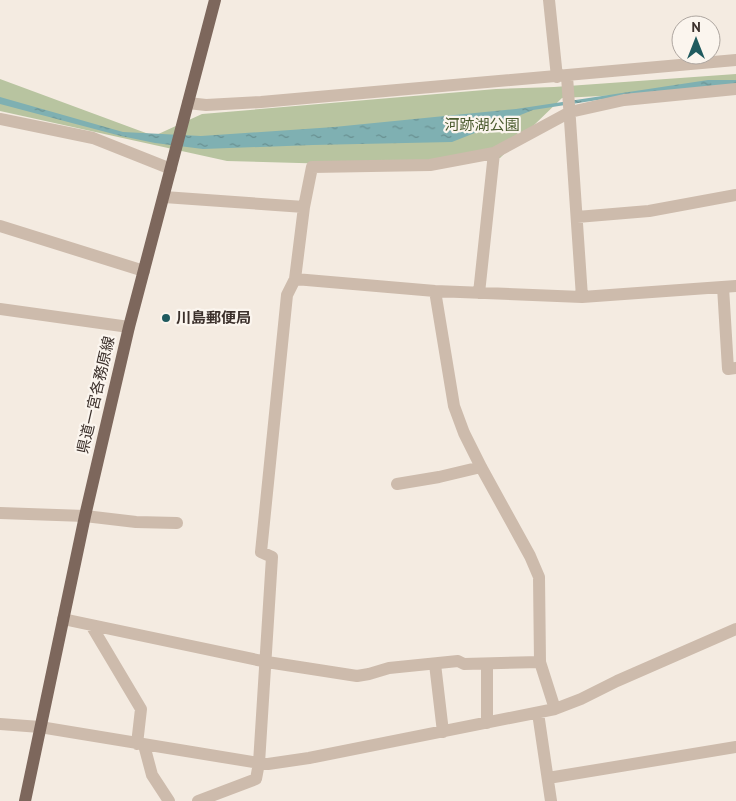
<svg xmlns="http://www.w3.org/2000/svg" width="736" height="801" font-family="'PT Sans','Noto Sans JP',sans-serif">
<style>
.green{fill:#b8c4a0}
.water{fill:url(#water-ripples)}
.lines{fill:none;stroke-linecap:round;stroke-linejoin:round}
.minor{stroke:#cdbbac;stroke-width:12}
.major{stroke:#7d675c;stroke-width:12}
.poi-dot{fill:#1f5a5e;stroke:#fbf5ee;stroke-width:2}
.labels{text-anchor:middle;stroke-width:4.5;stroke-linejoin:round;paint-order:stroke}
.park-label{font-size:15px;fill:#4a5a2e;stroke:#fbf5ee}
.poi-label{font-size:15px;font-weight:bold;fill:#3b302b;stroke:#fbf5ee;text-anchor:start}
.street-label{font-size:15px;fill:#3b302b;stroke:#fbf5ee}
</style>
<defs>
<pattern id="water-ripples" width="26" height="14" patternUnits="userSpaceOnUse" patternTransform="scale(1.25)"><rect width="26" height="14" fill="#7fb0b2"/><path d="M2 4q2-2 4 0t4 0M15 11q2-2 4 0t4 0" fill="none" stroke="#699091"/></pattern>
</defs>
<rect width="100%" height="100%" fill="#f4ebe1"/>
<!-- green -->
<path class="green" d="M736 74V89L562 98 500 158 371 165 227 161 0 111V79L154 136 202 114 496 89 554 87Z"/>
<!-- water -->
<path class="water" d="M708 80H736V86L630 95 533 110 452 142 313 145 203 149 155 143 121 136 0 104V97L123 132 201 136 334 127 516 109Z"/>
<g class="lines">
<!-- minor -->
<path class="minor" d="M549 0 557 77
M567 76 582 297
M188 103 206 105 261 102 736 60
M0 119 93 138 171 169
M164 197 304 207 295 279 435 291 582 297 736 286
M304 207 312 167 430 165 494 153 570 112 624 100 736 89
M577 217 649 211 736 195
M0 226 144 271
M723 287 728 369 736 368
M435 291 454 406 464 433 481 467 530 556 539 577 540 662 555 709
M479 293 494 153
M0 309 129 327
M397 484 439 477 481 467
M0 513 85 516 136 522 177 523
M63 619 267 662 357 676 369 674 389 668 458 661 464 664 540 662
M91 625 141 709 137 744
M435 664 443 732
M487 664V723
M538 713 551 801
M0 724 40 727 259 763 268 764 309 758 555 709 581 699 617 681 736 629
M144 745 152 775 169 801
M548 778 736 747
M198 801 256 779 259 763 272 557 261 552 287 295 295 279"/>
<!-- major -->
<path class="major" d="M25 801 85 516 129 327 215 0"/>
</g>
<!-- markers -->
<circle class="poi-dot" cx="166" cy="318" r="5"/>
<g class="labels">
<!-- park labels -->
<g class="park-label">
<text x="482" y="130">河跡湖公園</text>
</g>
<!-- poi labels -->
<g class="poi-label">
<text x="176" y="323">川島郵便局</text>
</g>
<!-- street labels -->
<g class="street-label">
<text transform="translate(96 395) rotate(-77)" y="5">県道一宮各務原線</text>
</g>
</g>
<!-- north arrow -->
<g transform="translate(696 40)"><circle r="24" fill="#fbf5ee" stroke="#aea6a0"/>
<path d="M0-4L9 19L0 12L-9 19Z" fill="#1f5a5e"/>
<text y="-8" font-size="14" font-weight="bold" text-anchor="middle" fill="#3b302b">N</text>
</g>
</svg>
